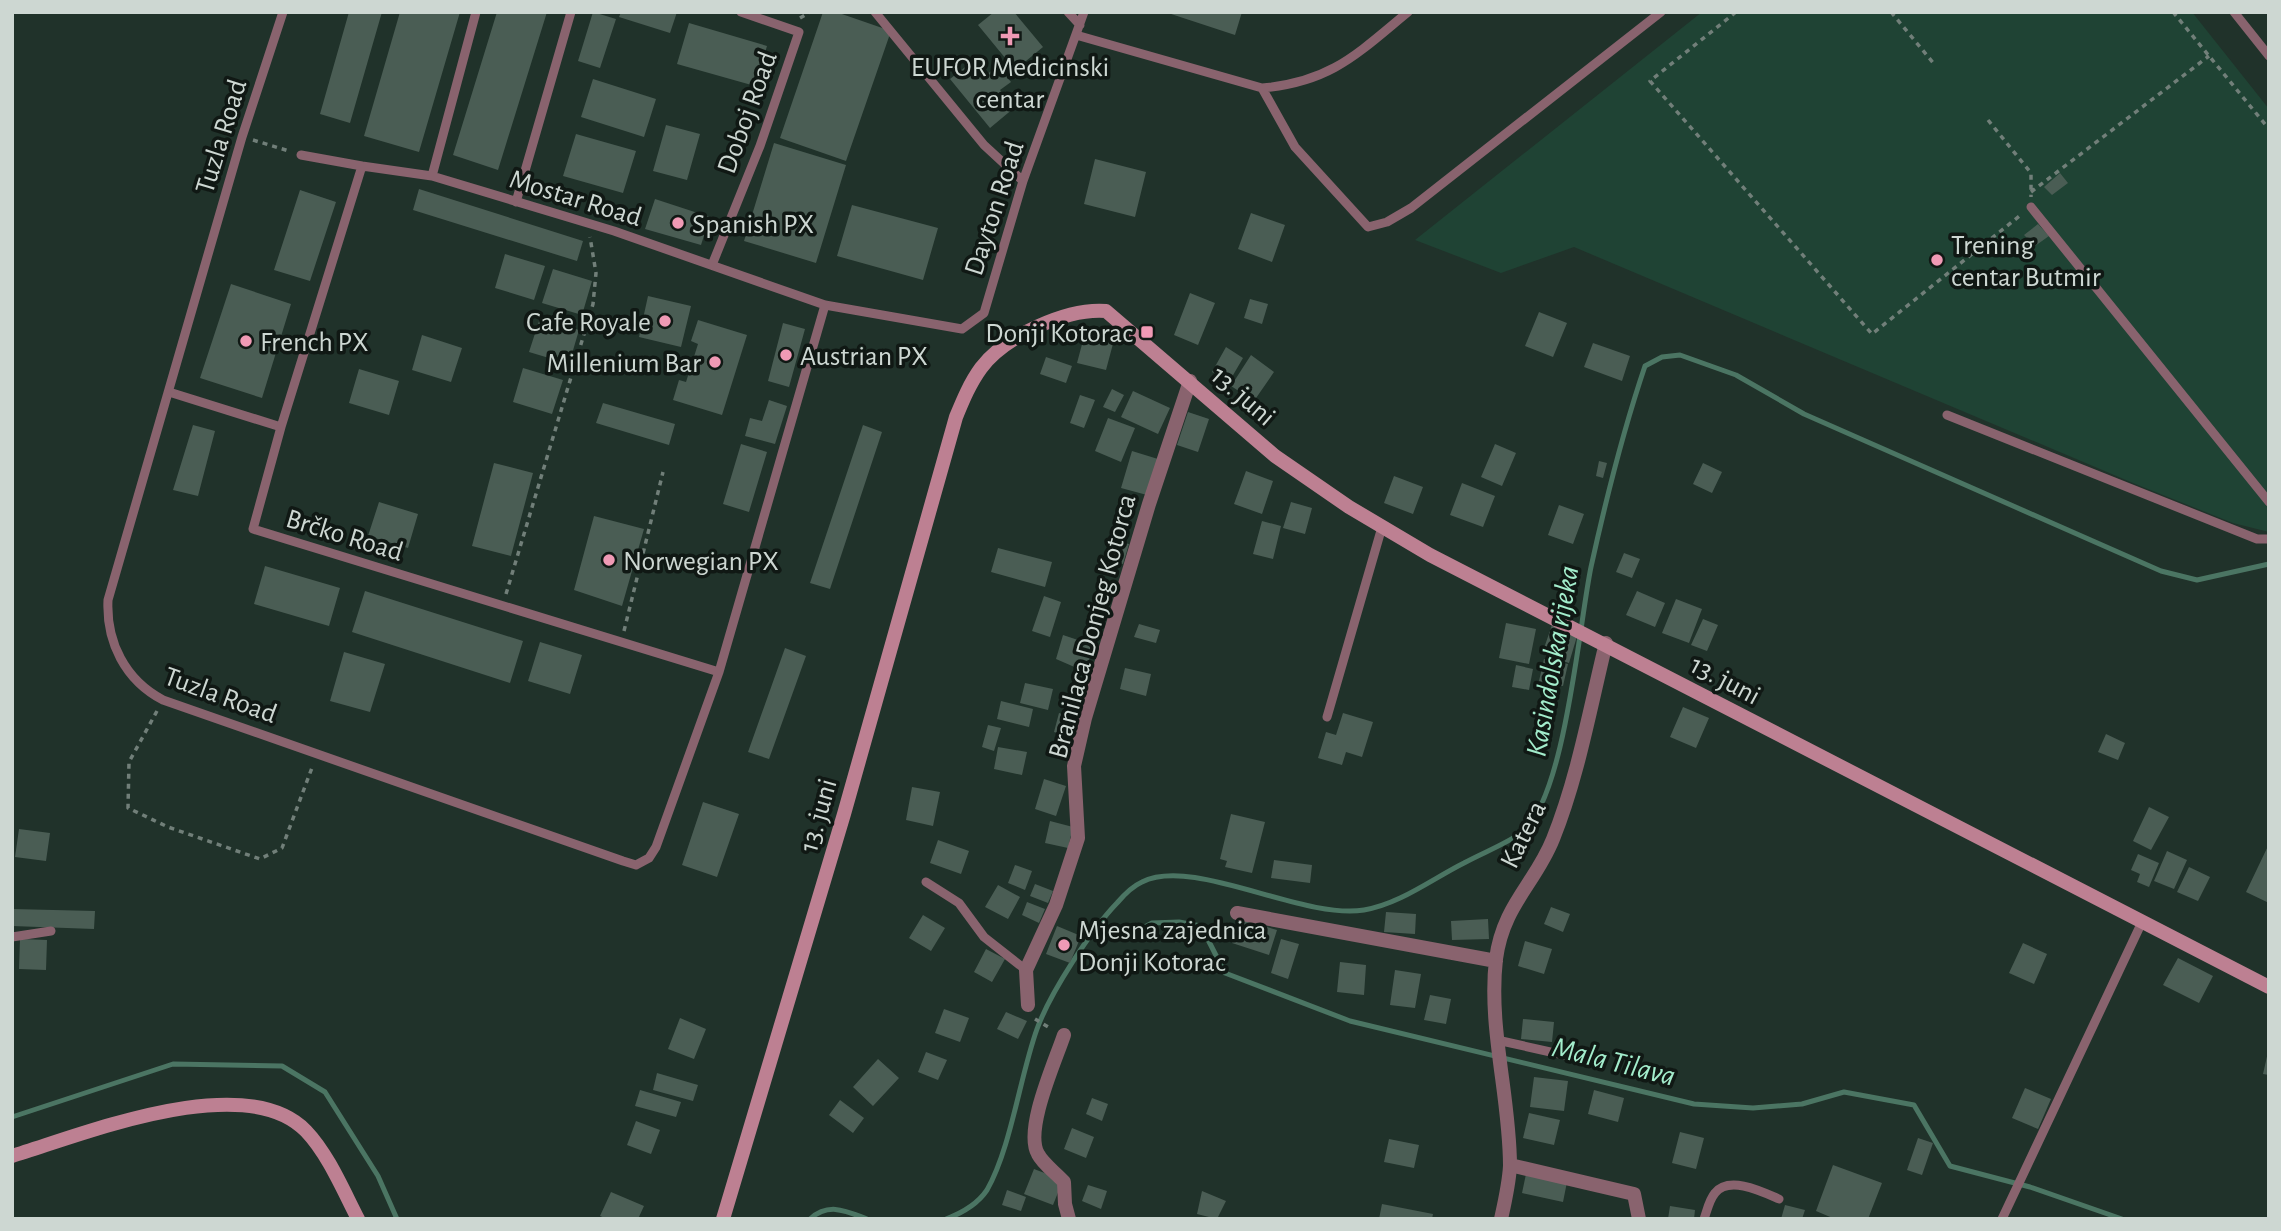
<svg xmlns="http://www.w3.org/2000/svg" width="2281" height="1231" font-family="'Alegreya Sans',sans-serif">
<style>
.green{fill:#1f4334}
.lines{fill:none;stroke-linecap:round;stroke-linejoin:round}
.stream{stroke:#4b7563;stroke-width:5}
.building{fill:#4a5d54}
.path{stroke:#717f79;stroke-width:3.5;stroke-dasharray:5 5;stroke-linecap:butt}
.lane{stroke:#89636e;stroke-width:9}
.street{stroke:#89636e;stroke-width:14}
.secondary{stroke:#bd8092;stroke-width:14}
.poi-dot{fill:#f09ab5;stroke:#101814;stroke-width:2.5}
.labels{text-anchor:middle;stroke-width:7;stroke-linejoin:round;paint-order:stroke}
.poi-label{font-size:28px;fill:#cdd7d2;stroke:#101814;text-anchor:start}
.street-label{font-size:28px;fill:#cdd7d2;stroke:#101814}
.water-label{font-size:30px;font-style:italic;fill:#a3edcc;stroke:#101814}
</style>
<rect width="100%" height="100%" fill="#20322a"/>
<!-- green -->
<path class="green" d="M1702 12H2192L2269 109V532L2233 523 2133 483 1574 247 1501 273 1415 240Z"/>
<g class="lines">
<!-- stream -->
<path class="stream" d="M1093 933H1134L1152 923 1179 922 1201 926 1225 973 1350 1021 1694 1104 1753 1108 1802 1104 1844 1092 1914 1105 1950 1166 2030 1187 2122 1219
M12 1117 173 1064 282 1066 325 1092 378 1176 397 1219
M810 1219C829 1202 846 1211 867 1219
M946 1219C962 1213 977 1205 987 1190 1011 1148 1020 1076 1037 1029 1050 993 1091 930 1117 903 1123 896 1133 886 1142 882 1193 856 1302 920 1364 910 1400 904 1432 879 1464 863 1482 853 1504 845 1521 833 1565 801 1579 624 1591 567 1606 499 1623 431 1645 366L1662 357 1680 355 1736 375 1804 414 2161 571 2197 580 2269 564"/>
</g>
<!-- building -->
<path class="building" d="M349 12H382L350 123 320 114Z
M400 12H460L419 152 364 136Z
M497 12H547L498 170 453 155Z
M593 12 616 19 600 68 578 61Z
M621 12H677L670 33 619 17Z
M823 12H836L891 31 846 161 780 138Z
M994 12H1014L1043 47 1015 70 978 25Z
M1165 12H1242L1235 35Z
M689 23 767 46 755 86 677 64Z
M974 60 986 75 998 66 1011 82 1000 90 1014 108 990 128 950 79Z
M593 79 656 99 644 137 581 117Z
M666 125 700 134 687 180 653 171Z
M576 134 636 151 623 193 563 176Z
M774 143 846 165 816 263 744 241Z
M1095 159 1146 172 1135 217 1084 204Z
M2060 173 2068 183 2052 195 2044 187Z
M419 189 583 241 577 261 413 210Z
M300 190 336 202 310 281 274 270Z
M655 199 710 217 701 245 645 229Z
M852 205 938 228 923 280 837 256Z
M1251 213 1285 225 1272 262 1238 249Z
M2038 224 2049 236 2035 246 2024 235Z
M505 254 545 266 534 300 495 288Z
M553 269 592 281 582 315 542 303Z
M231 284 291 304 262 398 200 378Z
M1190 293 1215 303 1198 345 1174 335Z
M648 296 691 306 681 347 639 337Z
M1250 299 1268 304 1262 324 1244 318Z
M1539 312 1567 323 1553 357 1525 346Z
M540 318 579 330 569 364 529 352Z
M698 320 747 335 722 415 673 400 679 380 686 382 698 344 691 341Z
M783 323 805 329 789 387 768 381Z
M1085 333 1114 340 1106 370 1077 363Z
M422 335 462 348 451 382 412 370Z
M1593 343 1630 356 1622 381 1584 367Z
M1226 347 1243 358 1229 382 1212 372Z
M1251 355 1274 372 1254 401 1231 386Z
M1046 357 1072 366 1066 383 1040 374Z
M523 368 563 380 552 414 513 402Z
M359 369 399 381 389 415 349 403Z
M1112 389 1124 395 1115 412 1103 407Z
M1133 391 1170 408 1158 434 1121 417Z
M1080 395 1095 400 1084 428 1070 423Z
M769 400 787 406 775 444 745 436 750 418 762 421Z
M603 403 675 424 669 445 596 423Z
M1188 412 1209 419 1198 452 1177 445Z
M1108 418 1135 428 1121 462 1095 451Z
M193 425 215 431 198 496 173 490Z
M863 425 882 432 830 589 810 583Z
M741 444 767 452 749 512 723 504Z
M1495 444 1516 453 1502 486 1481 477Z
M1132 451 1158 459 1147 495 1121 488Z
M1599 461 1607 463 1603 478 1596 476Z
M494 463 533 473 511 556 472 546Z
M1703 463 1722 472 1712 493 1693 484Z
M1246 471 1273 481 1262 514 1234 504Z
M1394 476 1423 487 1413 514 1384 503Z
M1462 483 1495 496 1483 527 1450 515Z
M379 502 418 514 408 548 368 536Z
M1291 502 1312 508 1305 534 1283 528Z
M1559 505 1584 514 1573 544 1548 535Z
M594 516 644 529 622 606 574 590Z
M1262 521 1281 526 1273 559 1253 554Z
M1116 541 1129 544 1123 564 1110 561Z
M998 548 1052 562 1045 587 991 572Z
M1624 553 1640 559 1632 578 1616 572Z
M265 566 340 588 329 626 254 604Z
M365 591 523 641 510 683 352 632Z
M1637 591 1665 603 1655 627 1626 615Z
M1044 596 1061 602 1050 637 1032 631Z
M1676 599 1702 609 1689 643 1662 633Z
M1703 619 1718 625 1707 651 1691 645Z
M1506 623 1536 629 1529 664 1499 658Z
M1139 624 1160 630 1156 643 1134 637Z
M1552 625 1578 633 1569 663 1542 654Z
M1063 635 1093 645 1086 672 1056 659Z
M540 642 582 655 570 694 528 681Z
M785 648 806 656 769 759 748 752Z
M344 652 385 664 370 712 330 701Z
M1544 659 1568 664 1563 686 1539 681Z
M1516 665 1533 669 1529 690 1512 687Z
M1125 668 1151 674 1146 696 1120 689Z
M1025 683 1053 689 1048 710 1020 703Z
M1001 701 1033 709 1029 727 997 719Z
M1683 707 1709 718 1696 748 1670 737Z
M1059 713 1080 719 1075 738 1054 732Z
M1343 713 1373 722 1362 757 1346 752 1342 765 1318 758 1326 732 1336 735Z
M988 725 1001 728 994 751 982 747Z
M2106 734 2125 743 2118 760 2098 752Z
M998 747 1027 752 1022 775 994 769Z
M1044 779 1066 786 1056 816 1035 809Z
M912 787 940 792 933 826 906 820Z
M703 802 739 814 717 877 682 865Z
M2149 807 2169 817 2151 850 2133 841Z
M1231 814 1265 822 1252 873 1225 867 1227 861 1220 859Z
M1050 821 1073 827 1068 848 1045 843Z
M19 829 50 833 46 861 15 857Z
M938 840 969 851 961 874 930 863Z
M2269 844V903L2246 892Z
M2167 851 2187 860 2174 889 2154 881Z
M2138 854 2159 863 2149 887 2137 882 2140 874 2131 870Z
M1274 860 1312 865 1310 883 1271 878Z
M1015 865 1032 871 1025 890 1008 883Z
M2189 867 2210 877 2198 901 2177 892Z
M1035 884 1053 891 1048 903 1030 896Z
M998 885 1020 897 1008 919 985 907Z
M1027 902 1045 909 1039 923 1022 915Z
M1551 907 1570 914 1563 932 1544 924Z
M12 909 95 911 94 929 12 926Z
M1386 912 1416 914 1415 934 1384 932Z
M923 915 945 928 931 951 909 938Z
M1240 919 1277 930 1269 955 1232 943Z
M1488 919 1489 939 1452 940 1451 921Z
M1057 926 1081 936 1070 963 1046 954Z
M20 939 47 940 46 970 19 969Z
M1281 939 1299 944 1288 979 1271 973Z
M1525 941 1552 949 1544 974 1518 966Z
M2023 943 2047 954 2034 984 2009 973Z
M986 949 1005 959 992 982 974 972Z
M2178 958 2213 976 2199 1003 2163 985Z
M1340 962 1366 965 1364 995 1337 992Z
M1395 970 1421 974 1415 1008 1390 1005Z
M1430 995 1451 999 1446 1024 1424 1020Z
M944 1009 969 1018 960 1042 935 1033Z
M1006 1012 1027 1021 1018 1039 997 1029Z
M680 1018 706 1029 694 1059 668 1049Z
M1523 1019 1554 1022 1552 1042 1521 1039Z
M926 1052 947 1060 938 1080 918 1072Z
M2268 1052H2269V1075L2263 1074Z
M878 1059 899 1078 873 1106 853 1087Z
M657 1073 698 1085 693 1101 653 1090Z
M1534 1077 1568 1081 1564 1111 1530 1107Z
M2025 1088 2051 1099 2038 1129 2012 1118Z
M640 1090 681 1102 676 1117 635 1106Z
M1594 1090 1624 1098 1618 1122 1588 1114Z
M1092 1098 1108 1104 1102 1121 1086 1114Z
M840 1100 864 1118 853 1133 829 1115Z
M1529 1113 1560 1120 1554 1145 1523 1138Z
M636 1121 660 1130 651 1154 627 1145Z
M1072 1128 1094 1137 1086 1158 1064 1149Z
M1680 1132 1704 1138 1696 1169 1672 1163Z
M1918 1138 1933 1143 1922 1175 1907 1170Z
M1389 1139 1419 1145 1414 1168 1384 1162Z
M1833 1165 1882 1183 1868 1219H1835L1816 1211Z
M1034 1169 1063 1180 1053 1205 1024 1194Z
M1526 1174 1567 1182 1563 1202 1522 1193Z
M1088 1185 1107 1191 1101 1209 1082 1201Z
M1007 1190 1026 1197 1021 1211 1002 1205Z
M1202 1191 1226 1201 1217 1219 1197 1214Z
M611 1192 644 1206 638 1219H607L600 1216Z
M1382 1204 1433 1214 1432 1219H1379Z
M1785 1205 1805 1210 1802 1219H1781Z
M1670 1206 1695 1210 1694 1219H1668Z"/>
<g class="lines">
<!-- path -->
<path class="path" d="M1736 12 1650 81 1872 334 2022 214
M1891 12 1935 65
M2173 12 2269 129
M800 18 810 12
M1988 120 2031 173V197
M253 140 289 151
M2031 192 2209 56
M506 594 593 304 596 273 590 237
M624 631 663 472
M157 711 129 762 128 808 168 827 260 859 282 848 313 765
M1035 1019 1050 1028"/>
<!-- lane -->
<path class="lane" d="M283 12 242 137 108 600C106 642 125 680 163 700L623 861 636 865 649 858 656 847 719 672 825 305
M875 12 984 145 1023 181
M1068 12 1080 25
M2234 12 2269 56
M1076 35 1262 88C1331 82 1357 54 1408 12
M1262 88 1295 147 1368 227 1387 222 1411 208 1661 12
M301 155 362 166
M432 176 476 12
M516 202 571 12
M2031 207 2269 502
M712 265 760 146 799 32 741 12
M169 392 281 427
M1947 415 2257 539H2269
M719 672 253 529 281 427 362 166 432 176 614 231 825 305 962 329 984 313 1023 181 1084 12
M1327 717 1382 527
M926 882 959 903 984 937 1026 970
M12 937 51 931
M1497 1040 1600 1063
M1704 1219C1707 1211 1709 1200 1715 1193 1729 1175 1763 1192 1779 1199
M2002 1219 2142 922"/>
<!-- street -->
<path class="street" d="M1237 913 1496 961
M1028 1005 1026 970 1056 905 1078 838 1074 766 1085 718 1149 504 1190 381
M1064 1035C1055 1062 1024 1130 1038 1154 1043 1164 1056 1173 1064 1182L1065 1204 1069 1219
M1510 1165 1634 1194 1639 1219
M1501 1219C1505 1201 1509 1184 1510 1166 1510 1097 1488 1028 1496 959 1503 905 1535 884 1553 839 1578 777 1590 708 1606 643"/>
<!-- secondary -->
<path class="secondary" d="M12 1156C82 1135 245 1068 306 1131 328 1154 343 1190 358 1219
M723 1219 844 814 956 417C963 400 970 383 981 368 1005 336 1067 308 1106 311L1275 456 1349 507 1430 555 2269 987"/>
</g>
<!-- markers -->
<g class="poi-dot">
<path d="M1006.5 25.5h7v7h7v7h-7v7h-7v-7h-7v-7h7z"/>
<circle cx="678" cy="223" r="7"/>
<circle cx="1937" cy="260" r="7"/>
<circle cx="665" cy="321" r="7"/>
<rect x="1140" y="325" width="14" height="14" rx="3.5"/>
<circle cx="246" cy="341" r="7"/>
<circle cx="786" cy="355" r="7"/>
<circle cx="715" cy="362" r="7"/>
<circle cx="609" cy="560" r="7"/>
<circle cx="1064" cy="945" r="7"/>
</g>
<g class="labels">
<!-- poi labels -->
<g class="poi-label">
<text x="1010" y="76" text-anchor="middle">EUFOR Medicinski<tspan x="1010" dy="32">centar</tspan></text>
<text x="692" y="233">Spanish PX</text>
<text x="1951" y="254">Trening<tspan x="1951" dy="32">centar Butmir</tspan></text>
<text x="651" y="331" text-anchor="end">Cafe Royale</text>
<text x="1133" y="342" text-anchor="end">Donji Kotorac</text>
<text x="260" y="351">French PX</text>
<text x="800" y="365">Austrian PX</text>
<text x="701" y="372" text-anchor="end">Millenium Bar</text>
<text x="623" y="570">Norwegian PX</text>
<text x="1078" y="939">Mjesna zajednica<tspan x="1078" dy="32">Donji Kotorac</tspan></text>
</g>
<!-- street labels -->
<g class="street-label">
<text transform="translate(746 112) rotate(-70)" y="10">Doboj Road</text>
<text transform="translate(220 136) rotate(-73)" y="10">Tuzla Road</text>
<text transform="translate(576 197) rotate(17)" y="10">Mostar Road</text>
<text transform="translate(993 208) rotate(-72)" y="10">Dayton Road</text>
<text transform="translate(1244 395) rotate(41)" y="10">13. juni</text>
<text transform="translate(345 534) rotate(17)" y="10">Brčko Road</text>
<text transform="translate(1091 626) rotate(-75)" y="10">Branilaca Donjeg Kotorca</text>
<text transform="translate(1726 679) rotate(28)" y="10">13. juni</text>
<text transform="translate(221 694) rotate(20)" y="10">Tuzla Road</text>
<text transform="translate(817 815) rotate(-74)" y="10">13. juni</text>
<text transform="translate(1522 834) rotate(-64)" y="10">Katera</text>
</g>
<!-- water labels -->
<g class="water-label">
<text transform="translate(1552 661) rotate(-80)" y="10">Kasindolska rijeka</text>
<text transform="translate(1614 1061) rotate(14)" y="10">Mala Tilava</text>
</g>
</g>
<!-- border -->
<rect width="2281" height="1231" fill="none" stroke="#cdd7d2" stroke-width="28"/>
</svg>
